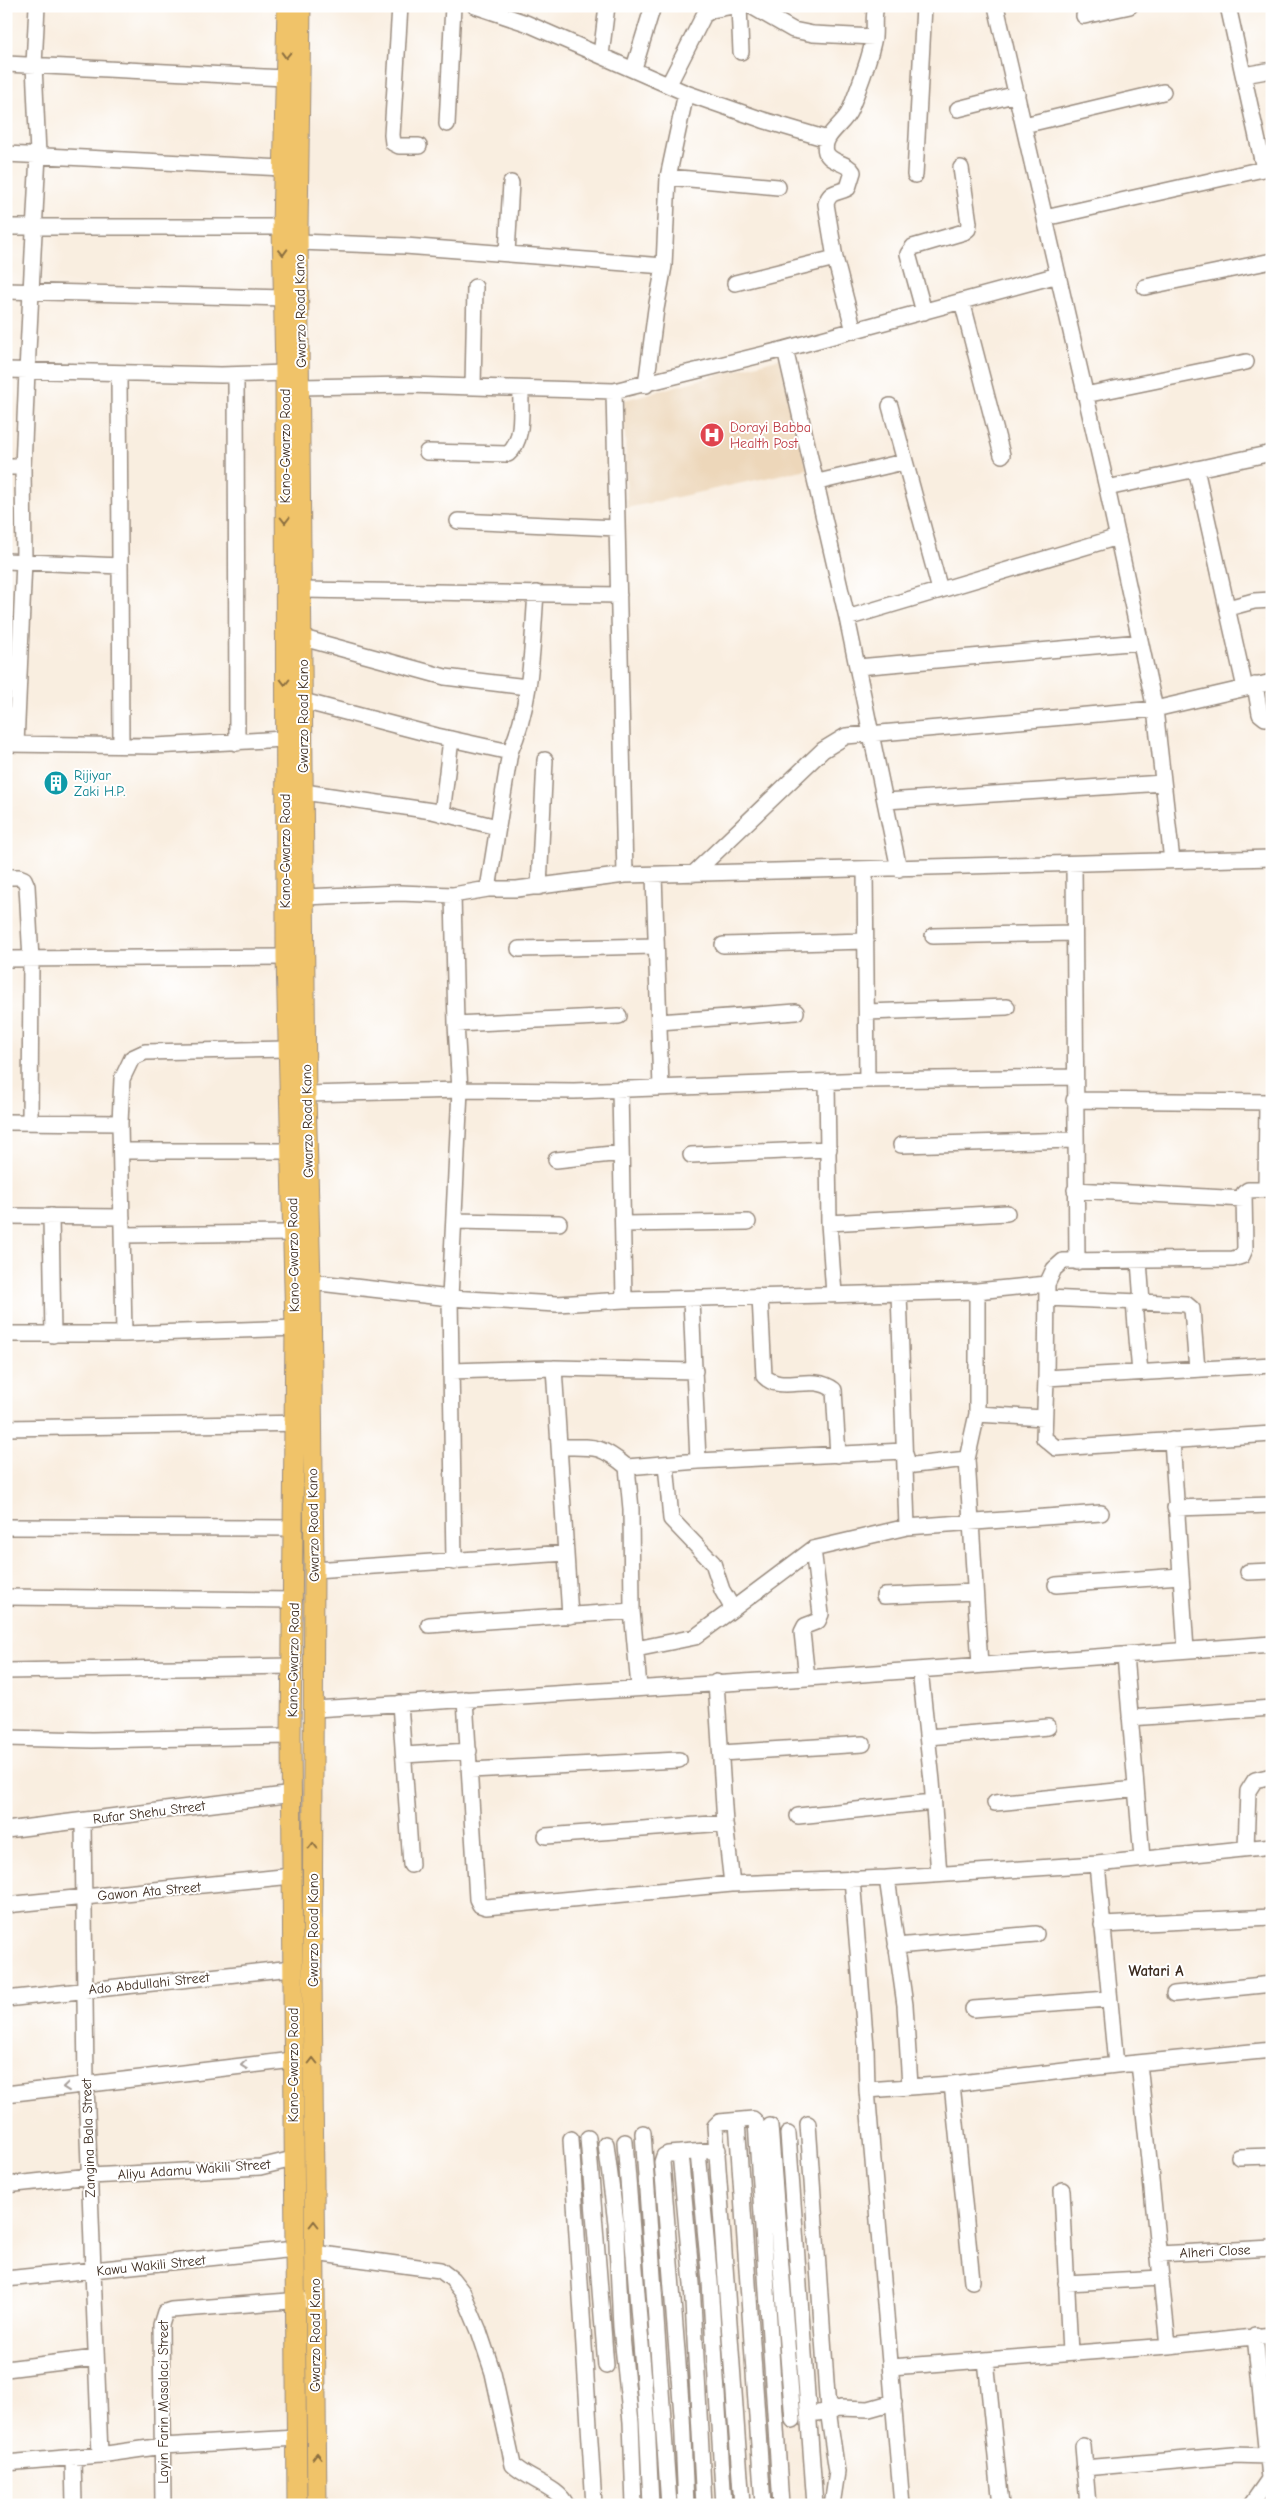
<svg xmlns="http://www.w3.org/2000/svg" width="1278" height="2511" font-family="'Comic Neue',sans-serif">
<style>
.built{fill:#edd7ba}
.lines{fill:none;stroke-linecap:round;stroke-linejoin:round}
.minor-casing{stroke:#9a8c7f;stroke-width:18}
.major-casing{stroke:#9a8c7f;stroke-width:21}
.minor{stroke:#fff;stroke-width:15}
.major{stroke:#f0c369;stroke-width:19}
.oneway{stroke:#8c6f40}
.oneway2{stroke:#a79f9a}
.labels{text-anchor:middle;stroke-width:4;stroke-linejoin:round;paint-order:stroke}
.street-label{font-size:14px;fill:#3b2a1e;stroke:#fff}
.health-label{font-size:14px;fill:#be3a42;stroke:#fff;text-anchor:start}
.culture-label{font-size:14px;fill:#0d838f;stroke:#fff;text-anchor:start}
.neighbourhood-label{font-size:15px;font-weight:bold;fill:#3b2a1e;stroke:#fff}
</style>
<rect width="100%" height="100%" fill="#fff"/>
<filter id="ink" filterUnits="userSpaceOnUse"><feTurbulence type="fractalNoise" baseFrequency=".02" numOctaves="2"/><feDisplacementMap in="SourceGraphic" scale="10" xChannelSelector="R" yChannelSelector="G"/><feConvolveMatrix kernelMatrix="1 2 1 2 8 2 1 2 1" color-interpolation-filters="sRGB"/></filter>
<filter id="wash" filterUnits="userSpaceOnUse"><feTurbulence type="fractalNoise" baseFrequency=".0096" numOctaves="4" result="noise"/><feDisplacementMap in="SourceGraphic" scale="20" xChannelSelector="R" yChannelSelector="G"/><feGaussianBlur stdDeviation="1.12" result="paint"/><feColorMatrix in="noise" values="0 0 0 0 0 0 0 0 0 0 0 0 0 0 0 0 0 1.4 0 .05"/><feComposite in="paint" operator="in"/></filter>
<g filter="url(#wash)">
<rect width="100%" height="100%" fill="#f9eee0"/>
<!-- built -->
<path class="built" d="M781 358 807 469 627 508 624 400Z"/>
</g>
<g filter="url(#ink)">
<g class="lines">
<defs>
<path id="minor" d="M400 6 392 135 393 143 399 146H419
M475 6 526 23 686 93 763 120 827 139
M739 6 741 52
M751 6 793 30 813 34 874 37
M996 6 1107 488 1155 709 1172 861
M1228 6 1264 169
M1084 16 1130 6
M601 55 607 6
M6 64 285 78
M634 68 653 6
M1244 75 1272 70
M669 84 704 15 712 10 733 6
M958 109 1017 94
M447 124 453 6
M1024 125 1163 92
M6 154 283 168
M915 175 924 6
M668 177 778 187
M1045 218 1272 167
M6 227H282
M299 242 405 246 664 266
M507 253 511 183
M735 283 835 258
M1145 287 1272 261
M6 291 284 298
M962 301 1002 455
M924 312 908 254 913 247 964 232 968 229 969 223 961 168
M854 331 835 258 826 204C830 190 837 194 848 188L853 172C847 162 830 163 826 152 821 135 845 124 850 110 858 90 870 58 874 37 875 26 873 17 876 6
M785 349 847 618 1118 537
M6 370 221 375 285 373
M119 373 121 745
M236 375 237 743
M646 385 656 309 664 266 668 177 686 93
M300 387 408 385 614 391 785 349 1058 275
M473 387 475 287
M614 391 625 875
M1085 395 1246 362
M890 406 940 590
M427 452 508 454C525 440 520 409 521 389
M6 467H23
M1196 469 1245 688
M818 482 903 462
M1107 488 1272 453
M458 521 617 528
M6 561 120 566
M302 590 619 595
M1228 608 1254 601 1272 600
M847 618 899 869
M303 638 445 677 527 687
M858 667 1140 642
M1255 685 1260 714 1265 718 1272 717
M303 701 437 736 510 752
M6 744 155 746 284 739
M16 744 24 561 23 467 27 371 38 154 34 65 37 6
M304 792 432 811 497 827
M886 801 1163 783
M442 814 451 739
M1074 864 1077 1262
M865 870 867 1080
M693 874 823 750 846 736 1155 709 1272 682
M654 875 661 1088
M6 877H19L24 879 27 886 31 960 30 1122
M539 887 545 760
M488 889 510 752C532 704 532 645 536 593
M453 895 456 1024 460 1090 450 1298 454 1562
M304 897 399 893 453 895 488 889H517L625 875 1272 858
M933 936 1074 933
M723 945 866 941
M519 949 656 946
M6 959 286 957
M867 1012 1007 1007
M659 1022 796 1012
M456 1024 619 1016
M827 1083 829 1223 834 1294
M620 1089 624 1300
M306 1094 460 1090 574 1091 867 1080 1074 1077
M1074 1100 1272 1102
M6 1122 120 1123
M901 1145 1075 1140
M121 1151H291
M691 1155 829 1149
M556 1160 621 1153
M1266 1189 1267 1102
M1075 1190 1244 1199
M6 1216 122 1217
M51 1216 53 1335
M454 1221 559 1223
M829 1223 1007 1213
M624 1224 748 1222
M123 1235 293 1233
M1139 1261 1142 1302
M311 1282 450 1298 557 1304 624 1300 977 1291 1047 1284 1054 1269 1063 1261 1233 1259 1242 1256 1245 1249 1244 1193 1248 1190 1272 1189
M1047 1284 1046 1378 1272 1365
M899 1293 907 1527 1101 1513
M760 1297 764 1376C782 1395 811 1372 834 1390L838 1455
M1047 1298 1186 1304 1192 1309 1197 1369
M691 1299 698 1461
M1134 1302 1140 1373
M6 1334H124L295 1328
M124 1334 120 1123 122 1079 132 1058 145 1052 288 1049
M554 1368 570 1616
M451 1371 554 1368 695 1371
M1046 1378 1044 1438 1056 1448 1272 1434
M977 1414 1044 1418
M6 1428 305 1423
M1172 1440 1186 1650
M559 1447C594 1447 599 1444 627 1467
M967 1459 980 1665
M666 1464 671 1519 713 1563 722 1590 733 1609 813 1549 907 1527
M1175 1508 1272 1505
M6 1527 294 1528
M314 1570 566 1553
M1248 1572 1272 1571
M1056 1585 1180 1576
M884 1596 975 1592
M6 1597 294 1600
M429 1625 632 1611
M636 1649 695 1637 733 1609
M1125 1655 1142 1858
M920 1670 932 1781 939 1874
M6 1671 293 1666
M807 1678 802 1632 805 1626 818 1621 821 1614 813 1549
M716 1682 725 1823 732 1884
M639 1687 632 1611 631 1509 627 1467 698 1461 904 1451 908 1463 914 1465 967 1459 977 1414V1291
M465 1699 477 1899 480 1905 486 1907 732 1884 887 1878 1097 1864 1272 1846
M400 1703 411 1865
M315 1709 807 1678 1272 1644
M1130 1718 1272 1708
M928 1737 1048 1727
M6 1738 92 1740 291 1736
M721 1753 863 1744
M404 1755 469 1751
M470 1770 679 1760
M995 1803 1136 1789
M798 1816 933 1802
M83 1821 86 2085 100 2455
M6 1830 293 1794
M546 1836 725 1823
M1246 1848 1248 1791 1255 1780 1272 1776
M887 1878 905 2005 910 2086
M852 1879 866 2047 867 2090
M6 1905 292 1876
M1102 1925 1272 1917
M896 1946 1036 1934
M1174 1994 1272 1984
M6 1999 292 1968
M973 2009 1108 1999
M1139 2063 1168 2346
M1116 2065 1272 2050
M952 2084 972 2281
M6 2094 293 2060
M737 2121 763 2505
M808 2124 828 2410 837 2472 832 2505
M770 2126 793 2420
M643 2133 669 2505
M788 2134 815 2505
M588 2138 606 2366
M571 2139 594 2505
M625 2142 647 2420 651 2505
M606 2144 616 2223 621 2327 631 2422 634 2505
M698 2152 710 2282 724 2505
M680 2153 692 2284 704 2505
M1239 2157 1272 2156
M6 2185 90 2176 260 2167 293 2159
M1062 2190 1070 2353
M315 2253 440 2270 452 2279 463 2293 479 2331 493 2373 513 2465C527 2479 560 2488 566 2505
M1159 2254 1272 2248
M6 2279 295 2249
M1066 2283 1161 2278
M1255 2335 1269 2478
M986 2360 1001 2505
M891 2367 1168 2346 1272 2335
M6 2369 95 2358
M818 2413 840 2408 869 2409 894 2402
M1083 2446 1088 2505
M73 2458 74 2505
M6 2463 100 2455 163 2446 296 2438
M1084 2468 1233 2455 1268 2456
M163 2505 161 2325 165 2312 171 2310 315 2299
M686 2505 682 2415 662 2162 664 2156 668 2154 718 2150
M742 2505 715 2126 719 2122 753 2119 756 2122 781 2505
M902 2505 867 2090 952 2084 1116 2065 1097 1864
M1251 2505 1272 2475"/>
<path id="major" d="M287 6 282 227 285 373 286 957 295 1328 291 1736 297 2505
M301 6 298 228 306 1094 311 1282 314 1570 312 1972 317 2505"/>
</defs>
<!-- minor casing -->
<use href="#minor" class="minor-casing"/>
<!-- major casing -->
<use href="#major" class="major-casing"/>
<!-- minor -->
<use href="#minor" class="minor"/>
<!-- major -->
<use href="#major" class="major"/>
</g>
<!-- one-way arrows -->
<defs><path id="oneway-chevron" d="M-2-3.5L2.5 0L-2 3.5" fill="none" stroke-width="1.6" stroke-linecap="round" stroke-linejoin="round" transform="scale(1.25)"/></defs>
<g class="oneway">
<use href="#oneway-chevron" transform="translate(286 55) rotate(92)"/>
<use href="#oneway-chevron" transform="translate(283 252) rotate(88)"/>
<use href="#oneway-chevron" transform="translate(285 520) rotate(90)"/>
<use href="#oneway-chevron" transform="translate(285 682) rotate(90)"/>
<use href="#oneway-chevron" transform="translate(313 1846) rotate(-90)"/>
<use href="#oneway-chevron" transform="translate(313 2061) rotate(-90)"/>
<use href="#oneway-chevron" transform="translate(314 2224) rotate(-90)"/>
<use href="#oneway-chevron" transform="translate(317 2456) rotate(-91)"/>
</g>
<g class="oneway2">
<use href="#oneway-chevron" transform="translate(244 2065) rotate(174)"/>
<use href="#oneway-chevron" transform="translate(66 2087) rotate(174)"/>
</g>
</g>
<!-- icons -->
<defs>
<symbol id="hospital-disc" viewBox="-11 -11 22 22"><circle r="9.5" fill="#e0444e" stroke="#fff"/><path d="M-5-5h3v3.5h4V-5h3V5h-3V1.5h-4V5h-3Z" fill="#fff"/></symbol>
<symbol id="building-disc" viewBox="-11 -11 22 22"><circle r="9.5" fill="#0f9aa8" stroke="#fff"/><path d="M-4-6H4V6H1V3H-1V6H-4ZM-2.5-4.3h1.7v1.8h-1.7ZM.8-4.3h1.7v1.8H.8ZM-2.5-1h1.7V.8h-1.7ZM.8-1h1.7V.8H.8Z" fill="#fff"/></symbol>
</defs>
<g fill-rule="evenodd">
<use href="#hospital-disc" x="698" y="421" width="28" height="28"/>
<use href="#building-disc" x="42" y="769" width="28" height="28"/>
</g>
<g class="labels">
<!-- street labels -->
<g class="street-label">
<text transform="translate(300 311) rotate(-91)" y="5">Gwarzo Road Kano</text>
<text transform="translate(285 446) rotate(-90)" y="5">Kano-Gwarzo Road</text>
<text transform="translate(303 716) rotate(-90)" y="5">Gwarzo Road Kano</text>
<text transform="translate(285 851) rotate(-90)" y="5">Kano-Gwarzo Road</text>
<text transform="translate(307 1121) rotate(-91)" y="5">Gwarzo Road Kano</text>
<text transform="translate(293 1255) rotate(-91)" y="5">Kano-Gwarzo Road</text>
<text transform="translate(313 1525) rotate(-91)" y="5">Gwarzo Road Kano</text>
<text transform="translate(293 1660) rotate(-89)" y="5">Kano-Gwarzo Road</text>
<text transform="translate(149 1812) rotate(-7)" y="5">Rufar Shehu Street</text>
<text transform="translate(149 1891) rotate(-5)" y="5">Gawon Ata Street</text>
<text transform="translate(313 1930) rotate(-90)" y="5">Gwarzo Road Kano</text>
<text transform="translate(149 1983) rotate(-6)" y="5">Ado Abdullahi Street</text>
<text transform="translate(293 2065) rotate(-90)" y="5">Kano-Gwarzo Road</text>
<text transform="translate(88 2138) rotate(-92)" y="5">Zangina Bala Street</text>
<text transform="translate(194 2169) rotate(-4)" y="5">Aliyu Adamu Wakili Street</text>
<text transform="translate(1215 2251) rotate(-3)" y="5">Alheri Close</text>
<text transform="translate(151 2265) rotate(-6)" y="5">Kawu Wakili Street</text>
<text transform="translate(315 2335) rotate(-90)" y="5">Gwarzo Road Kano</text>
<text transform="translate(163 2402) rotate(-90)" y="5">Layin Farin Masalaci Street</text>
</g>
<!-- health labels -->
<g class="health-label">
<text x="730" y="432">Dorayi Babba<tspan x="730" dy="16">Health Post</tspan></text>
</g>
<!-- culture labels -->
<g class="culture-label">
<text x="74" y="780">Rijiyar<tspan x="74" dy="16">Zaki H.P.</tspan></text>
</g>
<!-- neighbourhood labels -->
<g class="neighbourhood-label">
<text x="1156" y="1976">Watari A</text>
</g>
</g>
<!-- margin -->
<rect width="1278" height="2511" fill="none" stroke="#fff" stroke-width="25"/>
</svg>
